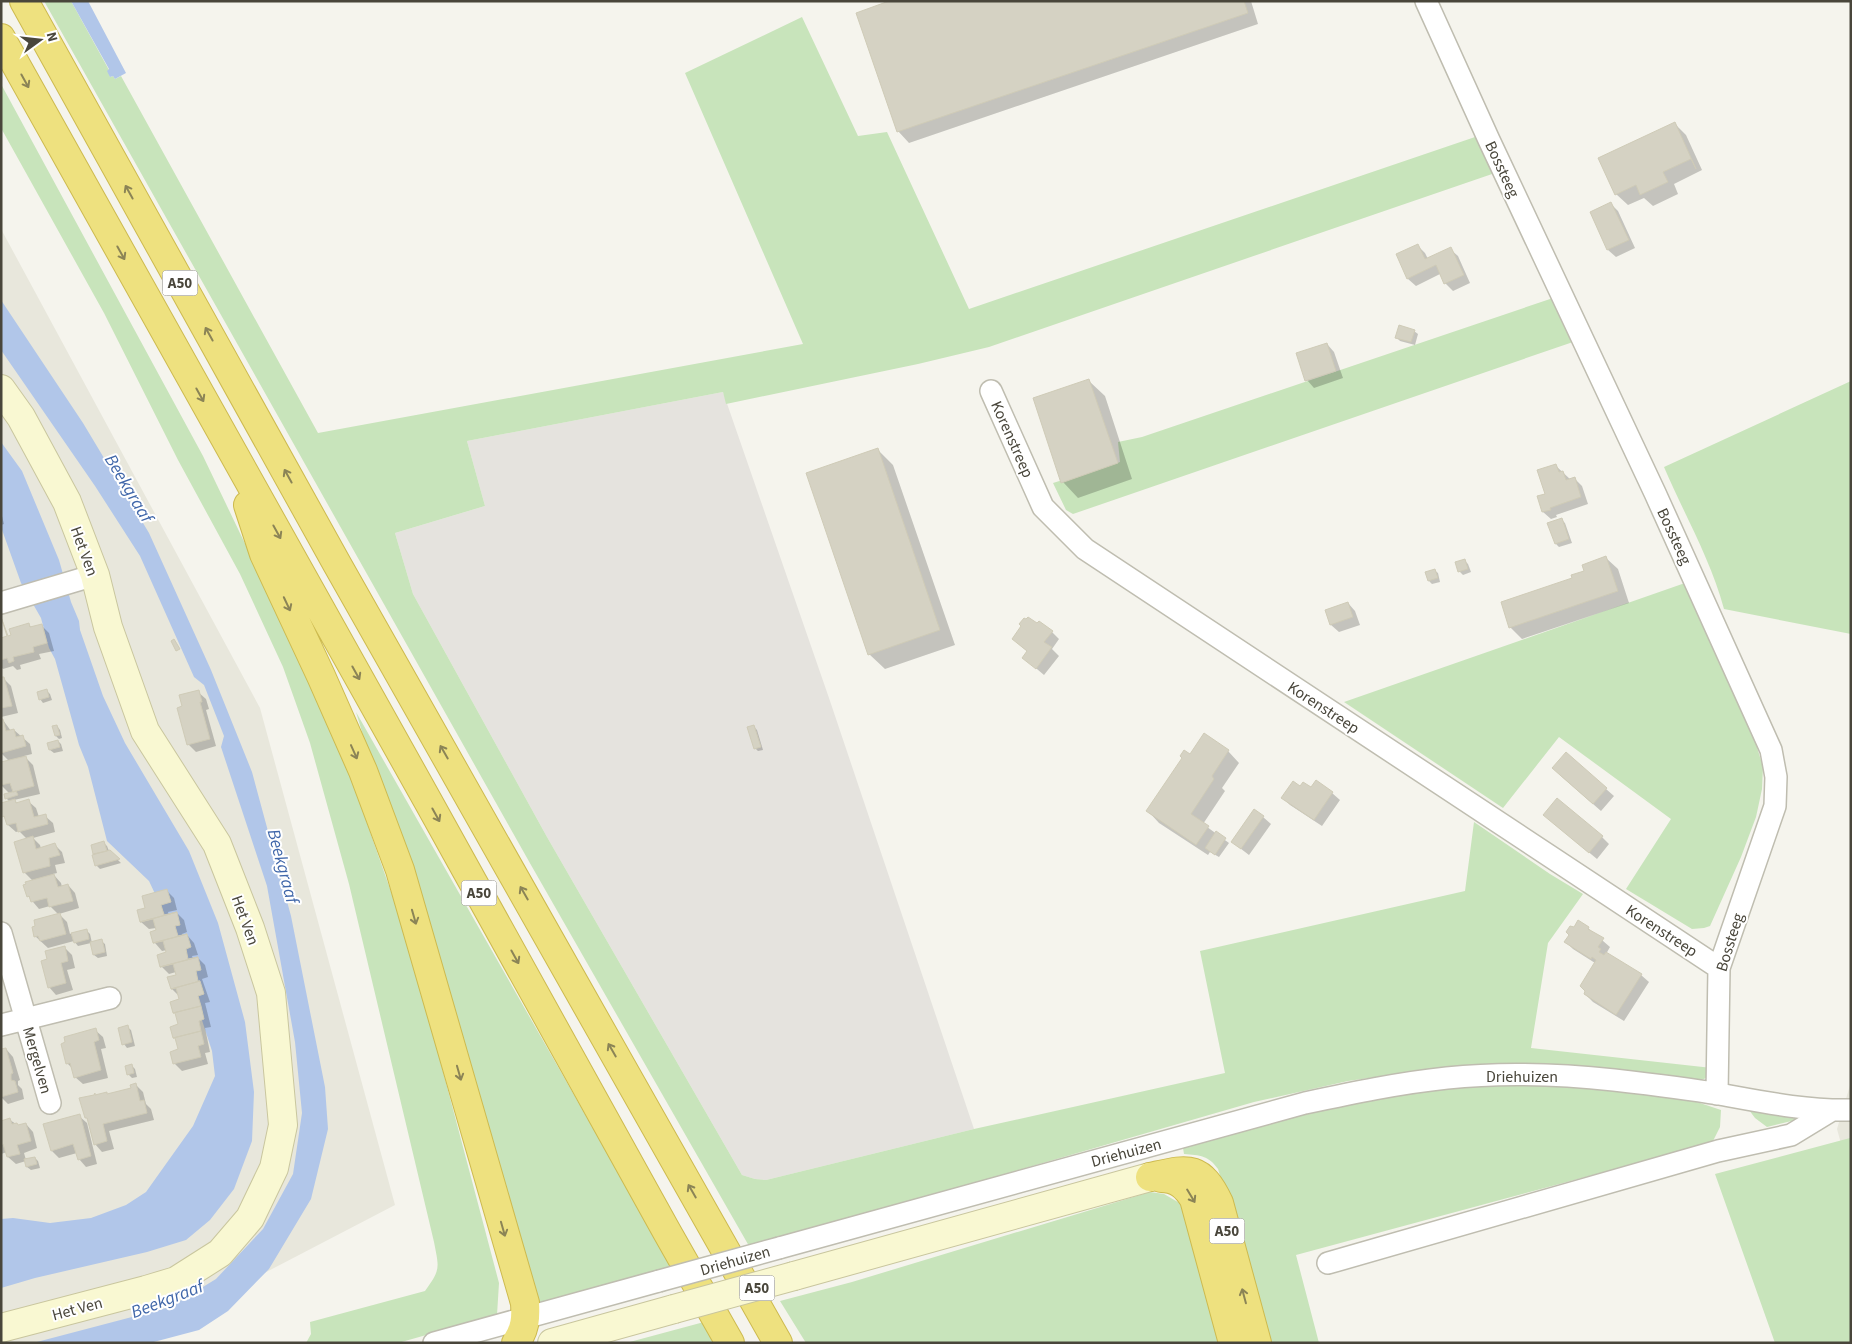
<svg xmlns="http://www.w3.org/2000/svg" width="1852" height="1344" font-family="'Source Sans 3',sans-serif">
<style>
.residential{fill:#e8e7dc}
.industrial{fill:#e5e3de}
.green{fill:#c8e4bb}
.water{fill:#b1c6e9}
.shadow{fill:#0003}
.building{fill:#d5d2c3;stroke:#cfcbb7}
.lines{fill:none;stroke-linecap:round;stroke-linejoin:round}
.street-casing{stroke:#bfbdb0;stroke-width:24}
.secondary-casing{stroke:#c9c69e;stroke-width:30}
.highway-casing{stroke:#cdba4f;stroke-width:30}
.street{stroke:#fff;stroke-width:21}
.secondary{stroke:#f9f8d2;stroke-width:28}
.highway{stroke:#eee17f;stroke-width:28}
.street-bridge-casing{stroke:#bfbdb0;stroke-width:24;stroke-linecap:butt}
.secondary-bridge-casing{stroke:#c9c69e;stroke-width:30;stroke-linecap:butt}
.street-bridge{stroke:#fff;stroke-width:21}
.secondary-bridge{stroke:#f9f8d2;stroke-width:28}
.oneway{stroke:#8b8456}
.labels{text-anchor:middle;stroke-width:4;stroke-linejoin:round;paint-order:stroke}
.shield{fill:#fff;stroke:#807e76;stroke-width:1}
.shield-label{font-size:15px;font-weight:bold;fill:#49463b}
.street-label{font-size:16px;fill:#49463b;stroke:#fff}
.water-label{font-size:18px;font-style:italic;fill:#3f66a9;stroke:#fff}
</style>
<rect width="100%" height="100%" fill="#f5f4ed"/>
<!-- residential -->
<path class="residential" d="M1 229 260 708 395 1205 130 1343H1Z
M1851 1082V1180L1837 1129Z"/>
<!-- industrial -->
<path class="industrial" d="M723 392 829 698 974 1129 766 1180 755 1179 742 1175 547 837 413 594 395 533 485 506 467 441Z"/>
<!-- green -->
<path class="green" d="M44 1H71L109 70 110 77 113 76 115 79 121 76 318 433 803 344 685 73 802 17 858 136 887 132 969 309 1478 136 1495 173 989 347 918 364 726 404 723 392 467 441 485 506 395 533 413 594 547 837 742 1175 755 1179 766 1180 974 1129 1225 1073 1200 951 1465 891 1474 822 1550 874 1583 894 1548 943 1531 1048 1712 1068 1706 1078 1695 1083 1410 1072 1348 1081 1254 1102 846 1220 749 1246 531 865Z
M1 84 203 456 334 729 409 943 499 1283 497 1315 398 1343H306L311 1334 310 1322 425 1291C441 1269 439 1268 434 1242L349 884 310 743 283 667 240 574 178 460 104 313 1 128Z
M1553 298 1573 342 1073 514 1066 510 1053 483 1120 462 1118 442 1142 437Z
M1851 381V634L1724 609C1711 560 1684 514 1664 467Z
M1685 583 1749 721 1763 767 1762 789 1756 817 1741 857 1710 926 1704 928 1692 929 1626 889 1671 819 1559 737 1503 808 1344 702Z
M356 712 672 1267 534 1305Z
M1535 1081 1682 1097 1721 1110 1720 1127 1712 1143 1296 1255 1319 1343H1265L1241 1247 1218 1169C1209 1156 1200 1155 1184 1154L1183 1148 1394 1088Z
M1749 1110 1808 1117 1767 1127 1755 1118Z
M1850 1138 1851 1343H1775L1715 1174Z
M1150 1192 1164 1194 1183 1205 1227 1343H806L780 1301 852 1282Z
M704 1322 715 1343H626Z"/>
<!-- water -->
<path class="water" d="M71 1H88L126 73 115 79 113 76 110 77 107 71 109 69Z
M1 300 83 423 149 533 211 670 252 772 291 916 325 1087 328 1129 311 1199 269 1269 228 1311 199 1330 150 1343H33L170 1307 216 1279 263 1229 293 1174 302 1113 295 1042 267 886 221 747 224 736 204 685 194 677 140 556 95 486 1 350Z
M1 442 22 471 59 560 71 602 79 621 80 630 103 696 125 743 189 851 218 923 245 1022 254 1092 252 1141 234 1189 210 1220 186 1240 147 1252 35 1278 1 1288V1219L13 1218 50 1223 91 1218 126 1205 146 1192 193 1126 215 1076 212 1051 174 934 149 881 107 841 88 767 79 745 55 659 49 648 41 618 21 583 1 527Z"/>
<!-- shadow -->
<path class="shadow" d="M893 1H1251L1258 24 909 143 898 131Z
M1675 124 1686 135 1702 170 1674 184 1678 194 1653 206 1644 198 1628 205 1616 194Z
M1611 204 1618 211 1635 248 1616 257 1608 250 1591 213Z
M1418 246 1425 253 1428 259 1450 249 1458 256 1470 283 1453 291 1445 283 1440 274 1416 286 1408 279 1398 255Z
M1414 331 1418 334 1415 345 1400 341 1396 337Z
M1327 344 1334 352 1343 378 1314 388 1307 380Z
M1089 381 1105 396 1132 479 1078 498 1063 482Z
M878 450 893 465 955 645 885 669 869 654Z
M1556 466 1571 480 1575 479 1582 486 1588 504 1556 515 1557 517 1551 519 1543 512 1538 497 1547 494Z
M1 512 4 524 1 525Z
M1562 520 1565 523 1572 543 1559 547 1556 544Z
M1606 558 1618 569 1629 603 1522 639 1510 627 1573 579Z
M1464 560 1468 564 1471 572 1463 575 1459 571Z
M1434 570 1438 573 1440 582 1432 584 1429 581 1427 573Z
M1348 603 1355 611 1360 625 1339 632 1331 625 1326 610Z
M29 625 32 628 42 626 49 633 54 651 39 654 41 659 20 665 21 669 17 670 13 666 3 669 1 667V639L13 636Z
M1023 626 1052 632 1059 639 1052 649 1059 656 1044 675 1024 658 1028 652 1013 639Z
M3 678 11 686 18 713 1 717V679Z
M47 691 50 694 52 700 43 703 40 699Z
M198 692 206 699 209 709 206 710 216 746 196 752 188 744 184 707Z
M3 720 11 731 14 730 30 744 32 754 24 756 33 765 40 794 14 800 18 804 28 801 36 808 39 817 45 816 53 823 55 832 33 838 40 845 41 849 55 845 62 852 65 863 55 865 57 873 53 874 61 883 62 887 68 885 75 893 79 908 59 914 67 922 70 934 86 930 90 934 92 943 101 941 105 944 107 956 98 958 94 955 91 943 78 946 74 941 48 948 35 936 59 915 50 906 39 909 28 896 33 881 24 872 27 839 19 831 16 832 8 825 7 820 3 816 10 802 6 798 10 794 1 785V764L9 761 1 753V721Z
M57 726 60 730 62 738 59 739 56 736Z
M753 726 757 730 763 750 758 751 755 748Z
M58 741 61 744 63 751 54 753 50 750 48 743Z
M1228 751 1239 763 1222 788 1225 791 1203 824 1229 843 1219 857 1210 852 1208 855 1159 823 1148 811 1190 756Z
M1566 754 1614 796 1601 811 1561 776Z
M1300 788 1332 793 1340 800 1322 826 1290 805 1283 798Z
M1263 817 1271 824 1249 855 1232 842Z
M1552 822 1602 837 1609 844 1597 859Z
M104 843 107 846 109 851 121 863 100 869 96 865 92 846Z
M166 890 174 898 177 910 168 912 169 915 177 913 184 920 187 932 182 934 183 936 187 935 194 943 198 955 192 956 193 959 197 957 205 965 208 977 202 979 210 1002 205 1003 211 1027 205 1028 210 1052 205 1053 208 1064 182 1071 174 1063 180 1050V1000L179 996 172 989 169 978 177 976 176 972 169 974 161 966 168 953 167 950 162 951 155 943 152 933 157 931 156 928 149 929 141 922 138 911 147 909Z
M1588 928 1610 947 1606 954 1641 975 1649 982 1624 1021 1593 1002 1585 994 1595 963 1573 949 1566 942Z
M64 947 72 955 75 968 67 970 73 990 56 995 49 987V960Z
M127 1027 131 1030 135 1046 127 1048 124 1044Z
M95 1030 103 1037 106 1048 101 1049 108 1078 83 1084 75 1077 73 1069 67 1063V1043Z
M6 1049 13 1057 20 1080 18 1081V1085L22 1089 24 1099 8 1104 1 1097Z
M131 1065 135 1069 137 1077 132 1078 128 1074Z
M136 1085 143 1092 146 1104 151 1109 154 1120 109 1131 114 1149 102 1152 95 1144 89 1121 86 1117Z
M79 1116 87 1123 97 1164 86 1167 79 1159 77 1153 59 1158 52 1151Z
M10 1120 19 1126 26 1124 33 1132 37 1148 24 1153 26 1160 35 1158 38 1161 40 1168 31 1170 27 1167 26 1161 16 1164 8 1157 7 1152 1 1154V1122Z"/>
<!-- building -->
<path class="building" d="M889 1H1244L1248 13 897 132 856 13Z
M1675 122 1696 169 1691 159 1663 172 1668 182 1640 195 1636 185 1615 195 1598 158Z
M1611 202 1629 240 1607 250 1590 212Z
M1418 244 1425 259 1451 247 1464 275 1444 284 1436 265 1407 279 1396 254Z
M1399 325 1415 330 1411 342 1395 338Z
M1327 343 1336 371 1305 381 1296 353Z
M1089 379 1118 463 1061 483 1033 398Z
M878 448 940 630 868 655 806 473Z
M1556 464 1559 472 1563 471 1566 480 1575 477 1581 497 1550 508 1551 510 1542 512 1537 496 1545 494 1537 470Z
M1562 518 1569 539 1555 544 1547 523Z
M1606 556 1618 591 1509 628 1501 602 1572 578 1571 575 1584 571 1582 565Z
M1465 559 1468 569 1458 572 1455 562Z
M1435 569 1438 578 1428 581 1425 572Z
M1348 602 1353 617 1330 625 1325 610Z
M1 617 8 636 11 635 9 629 29 623 30 627 42 624 47 643 33 647 34 652 13 657 14 661 9 663 7 658 1 660V638L7 636Z
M1028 617 1037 623 1039 621 1053 631 1044 642 1052 647 1036 669 1022 658 1027 651 1012 639 1021 626 1019 624 1024 618 1026 619Z
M174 639 180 649 176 651 171 641Z
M1 677H4L12 706 1 708Z
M47 689 49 697 39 700 37 692Z
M199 690 202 702H200L210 739 187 745 177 708 182 706 179 695Z
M1 719H3L6 731 14 729 16 737 23 735 26 746 1 753Z
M57 725 60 735 55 736 52 726Z
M754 725 761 747 754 749 747 727Z
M1204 733 1229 750 1212 776 1214 779 1191 814 1209 826 1196 845 1146 811 1182 758 1180 756 1184 750 1190 754Z
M58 740 60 747 49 750 47 743Z
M1566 752 1607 788 1593 804 1552 768Z
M26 756 34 786 13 792 10 783 1 785V762Z
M1316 780 1333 792 1314 820 1281 798 1293 781 1300 786 1303 782 1311 787Z
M16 791 18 795 5 799 4 794Z
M1557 798 1603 836 1589 853 1543 815Z
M15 799 16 803 29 799 34 817 46 814 48 824 18 832 16 823 7 825 4 816 2 817 1 814V803Z
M1254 809 1264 816 1241 849 1231 842Z
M1216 831 1226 838 1215 855 1205 848Z
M33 836 36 849 55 843 60 855 49 858 50 866 23 873 14 842Z
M104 841 107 851 93 854 91 845Z
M110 850 120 859 95 866 92 855Z
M54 874 58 887 68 884 73 901 49 907 47 898 31 902 29 896 27 897 23 885 26 884 25 882Z
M167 889 171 902 161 905 164 915 177 912 140 922 137 910 145 908 142 896Z
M177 912 180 925 175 926 178 936 187 934 153 943 150 932 156 930 153 919 140 922Z
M60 913 66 934 40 941 38 936 34 937 32 927 35 926 34 920Z
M1578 920 1589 927 1588 929 1604 938 1598 947 1601 949 1599 952 1604 955 1606 952 1642 974 1616 1015 1584 994 1585 991 1580 986 1596 960 1592 957 1591 959 1564 942 1569 935 1566 932 1570 926 1574 927Z
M87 929 89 939 74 943 71 933Z
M187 934 191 947 186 949 188 959 198 957 160 967 157 955 166 952 163 941 153 943Z
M102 939 105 952 93 955 90 942Z
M65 946 68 961 61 963 66 983 48 988 41 961 47 959 45 951Z
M198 957 201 970 196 971 198 981H200L171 989 167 977 176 975 173 964 160 967Z
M200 981 204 994 198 996 201 1006 173 1013 170 1002 179 999 176 988 171 989Z
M201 1006 204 1019 199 1021 201 1031 173 1038 170 1027 178 1024 175 1013H173Z
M128 1025 132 1042 122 1045 118 1028Z
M96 1028 99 1040 94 1042 101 1070 74 1078 70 1063 66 1064 61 1044 65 1042 64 1037Z
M201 1031 204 1044 198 1046 201 1057 173 1064 170 1052 178 1049 175 1038H173Z
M6 1048 13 1073 11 1074V1080L15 1081 18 1092 1 1097V1049Z
M132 1064 134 1073 127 1075 125 1066Z
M136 1083 140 1101 144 1100 147 1113 103 1124 107 1141 94 1145 87 1118H85L79 1098 94 1095 95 1093V1095L107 1092V1094L131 1088 130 1085Z
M80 1114 91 1156 78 1160 73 1144 51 1151 43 1124Z
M10 1118 12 1124 17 1123 18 1125 26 1123 31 1141 17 1145 20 1154 7 1157 3 1144 1 1145V1121Z
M35 1157 37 1164 26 1167 24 1159Z"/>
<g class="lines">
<defs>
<path id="street" d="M1426 1 1489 140 1655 493 1771 750 1776 777 1775 806 1719 968 1717 1094
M991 391 1043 507 1085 549 1719 968
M1 603 95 575
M1 933 50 1103
M1 1025 110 998
M779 1248 1305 1103C1352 1093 1399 1083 1447 1078 1502 1072 1559 1074 1614 1080 1649 1084 1684 1088 1719 1094 1763 1102 1806 1111 1851 1110
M1328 1263 1718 1151 1791 1135 1832 1110
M434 1343 659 1281"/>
<path id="secondary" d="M1 389 21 417 67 502 95 575 108 627 145 731 217 844 250 928 271 993 283 1125 274 1168 250 1218 220 1253 176 1281 146 1290 1 1328
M794 1276 1150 1177
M552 1343 674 1309"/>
<path id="highway" d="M24 1 337 564 778 1343
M1 38 429 803 667 1232 730 1343
M248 505 264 554 321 676 363 771 400 870 525 1303C526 1319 525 1329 516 1343
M1150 1177C1187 1169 1200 1163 1219 1203L1257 1343
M1161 1178C1177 1178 1186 1186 1194 1199L1233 1343"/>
</defs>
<!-- street casing -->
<use href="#street" class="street-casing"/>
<!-- secondary casing -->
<use href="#secondary" class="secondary-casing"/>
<!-- highway casing -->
<use href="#highway" class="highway-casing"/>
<!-- street -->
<use href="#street" class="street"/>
<!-- secondary -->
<use href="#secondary" class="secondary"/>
<!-- highway -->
<use href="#highway" class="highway"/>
<defs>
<path id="street-bridge" d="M659 1281 779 1248"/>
<path id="secondary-bridge" d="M674 1309 794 1276"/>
</defs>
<!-- street-bridge casing -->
<use href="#street-bridge" class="street-bridge-casing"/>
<!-- secondary-bridge casing -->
<use href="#secondary-bridge" class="secondary-bridge-casing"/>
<!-- street-bridge -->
<use href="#street-bridge" class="street-bridge"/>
<!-- secondary-bridge -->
<use href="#secondary-bridge" class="secondary-bridge"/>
</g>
<!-- one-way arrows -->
<defs><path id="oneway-shaft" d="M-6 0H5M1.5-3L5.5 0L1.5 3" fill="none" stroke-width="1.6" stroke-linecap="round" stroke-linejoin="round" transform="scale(1.25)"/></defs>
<g class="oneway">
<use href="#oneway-shaft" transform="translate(25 81) rotate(61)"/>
<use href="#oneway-shaft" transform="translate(129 192) rotate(-119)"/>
<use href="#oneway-shaft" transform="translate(121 253) rotate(61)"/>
<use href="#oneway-shaft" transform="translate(209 334) rotate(-119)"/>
<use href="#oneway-shaft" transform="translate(200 395) rotate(61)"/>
<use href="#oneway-shaft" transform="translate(288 476) rotate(-119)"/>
<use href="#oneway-shaft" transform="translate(277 532) rotate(61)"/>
<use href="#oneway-shaft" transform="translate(287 604) rotate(65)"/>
<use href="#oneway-shaft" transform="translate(356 673) rotate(61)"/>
<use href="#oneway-shaft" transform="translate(354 752) rotate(66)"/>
<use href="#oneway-shaft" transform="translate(444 752) rotate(-120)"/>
<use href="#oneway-shaft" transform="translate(436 815) rotate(61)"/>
<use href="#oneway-shaft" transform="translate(524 893) rotate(-120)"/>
<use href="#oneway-shaft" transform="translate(414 917) rotate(74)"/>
<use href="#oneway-shaft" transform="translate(515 957) rotate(61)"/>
<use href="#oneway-shaft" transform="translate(612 1050) rotate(-120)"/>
<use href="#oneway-shaft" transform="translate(459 1073) rotate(74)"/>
<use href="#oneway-shaft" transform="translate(692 1191) rotate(-120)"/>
<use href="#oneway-shaft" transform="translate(1191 1196) rotate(59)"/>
<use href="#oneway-shaft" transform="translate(503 1229) rotate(74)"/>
<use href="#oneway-shaft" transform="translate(1244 1296) rotate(-105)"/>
</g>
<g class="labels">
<!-- shield labels -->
<g class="shield">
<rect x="162.5" y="270.5" width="35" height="25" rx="4"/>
<rect x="461.5" y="880.5" width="35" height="25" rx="4"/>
<rect x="1209.5" y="1218.5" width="35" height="25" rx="4"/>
<rect x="739.5" y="1275.5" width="35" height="25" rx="4"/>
</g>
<g class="shield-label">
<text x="180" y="288">A50</text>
<text x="479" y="898">A50</text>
<text x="1227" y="1236">A50</text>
<text x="757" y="1293">A50</text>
</g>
<!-- street labels -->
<g class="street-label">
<text transform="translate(1503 169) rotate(65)" y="6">Bossteeg</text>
<text transform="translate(1013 439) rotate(66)" y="6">Korenstreep</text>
<text transform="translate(1675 536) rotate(65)" y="6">Bossteeg</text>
<text transform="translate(85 551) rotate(70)" y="6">Het Ven</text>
<text transform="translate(1324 707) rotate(33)" y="6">Korenstreep</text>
<text transform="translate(246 920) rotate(70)" y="6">Het Ven</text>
<text transform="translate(1662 930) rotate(33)" y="6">Korenstreep</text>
<text transform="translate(1729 942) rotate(-73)" y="6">Bossteeg</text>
<text transform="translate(38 1060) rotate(74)" y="6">Mergelven</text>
<text x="1522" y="1082">Driehuizen</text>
<text transform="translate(1126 1152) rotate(-15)" y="6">Driehuizen</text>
<text transform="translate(735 1260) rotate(-16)" y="6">Driehuizen</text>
<text transform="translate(77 1308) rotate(-15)" y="6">Het Ven</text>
</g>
<!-- water labels -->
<g class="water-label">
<text transform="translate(129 488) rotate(59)" y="6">Beekgraaf</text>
<text transform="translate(283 866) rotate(75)" y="6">Beekgraaf</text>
<text transform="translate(167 1299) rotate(-21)" y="6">Beekgraaf</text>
</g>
</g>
<!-- border -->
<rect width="1852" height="1344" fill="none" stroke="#49463b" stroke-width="5"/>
<!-- north arrow -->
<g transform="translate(40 40) rotate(75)" stroke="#ffffff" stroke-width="4" paint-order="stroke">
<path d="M0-4L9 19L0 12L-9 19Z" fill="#49463b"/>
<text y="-8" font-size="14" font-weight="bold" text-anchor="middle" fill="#49463b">N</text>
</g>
</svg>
